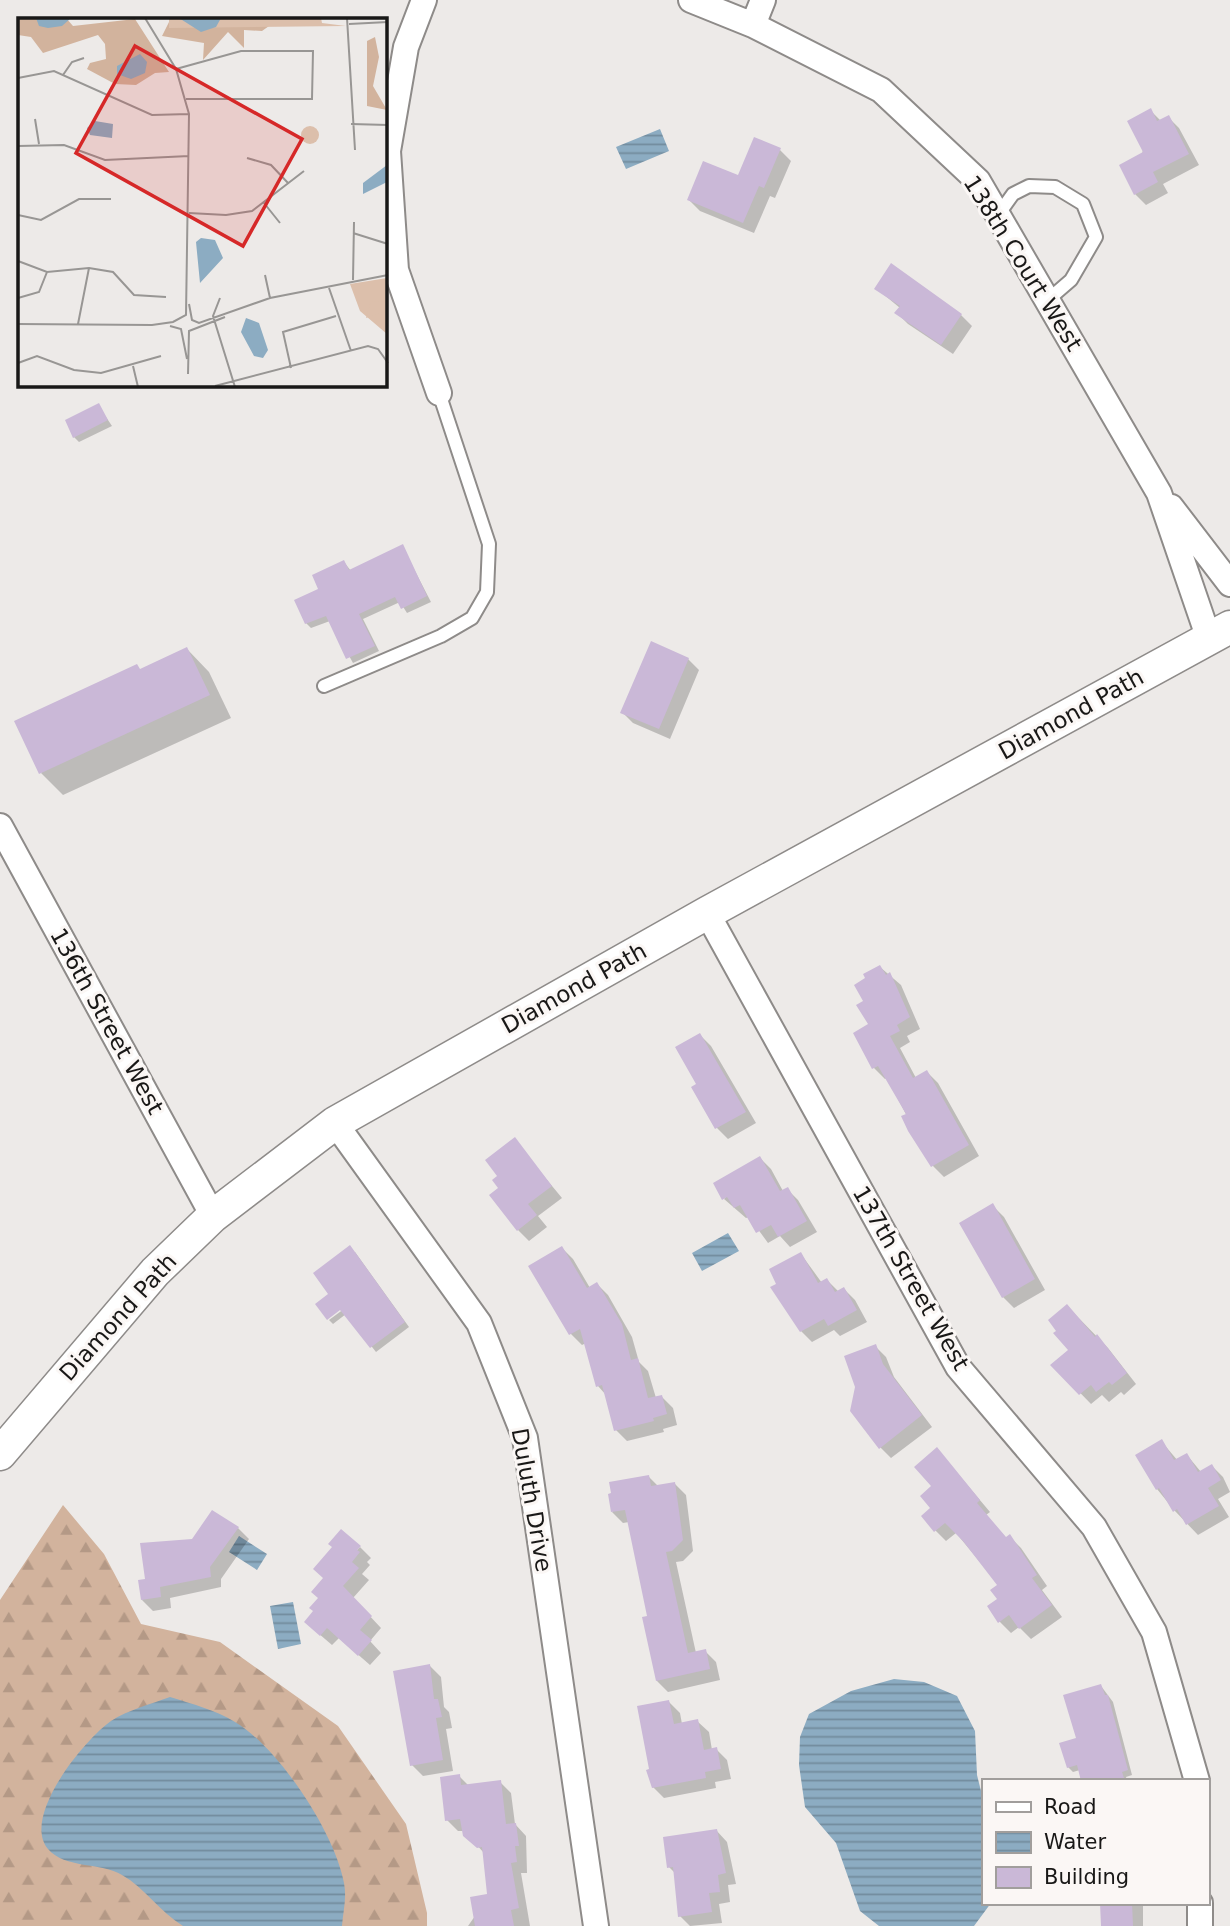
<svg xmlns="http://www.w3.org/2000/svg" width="1230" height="1926" font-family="'DejaVu Sans',sans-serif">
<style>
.forest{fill:url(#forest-firs)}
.water{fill:url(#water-rules)}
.shadow{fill:#0003}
.building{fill:#cab8d7}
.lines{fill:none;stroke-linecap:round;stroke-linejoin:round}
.service-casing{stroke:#8e8b89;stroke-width:16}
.minor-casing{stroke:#8e8b89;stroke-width:28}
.tertiary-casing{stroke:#8e8b89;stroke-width:35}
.service{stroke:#fff;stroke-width:12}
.minor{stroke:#fff;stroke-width:24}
.tertiary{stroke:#fff;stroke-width:32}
.labels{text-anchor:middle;stroke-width:6;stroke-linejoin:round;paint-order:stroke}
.street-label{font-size:23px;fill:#191817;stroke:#fbf7f5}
.inset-road{fill:none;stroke:#989694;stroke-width:2}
.view{fill:#d62828;fill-opacity:0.15;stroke:#d62828;stroke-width:3.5}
.inset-edge{fill:none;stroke:#191817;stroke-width:3.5}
</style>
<defs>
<pattern id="forest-firs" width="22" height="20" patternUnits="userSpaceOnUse" patternTransform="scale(1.75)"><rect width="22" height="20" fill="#d2b39d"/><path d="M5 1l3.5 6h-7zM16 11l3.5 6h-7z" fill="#b49986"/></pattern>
<pattern id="water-rules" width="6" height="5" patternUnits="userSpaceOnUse" patternTransform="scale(1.75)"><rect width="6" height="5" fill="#8cacc2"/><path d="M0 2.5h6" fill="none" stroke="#728b9d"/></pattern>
</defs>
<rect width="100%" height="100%" fill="#edeae8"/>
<!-- forest -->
<path class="forest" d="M63 1505 104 1554 141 1624 220 1642 338 1726 406 1824 427 1913V1926H0V1600Z"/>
<!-- water -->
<path class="water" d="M660 129 669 151 626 169 616 147Z
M728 1233 739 1251 702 1271 692 1253Z
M239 1536 267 1554 257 1570 229 1552Z
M293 1602 301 1644 278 1649 270 1606Z
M894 1679 924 1682 957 1696 975 1731 977 1775 983 1799V1903H991L974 1926H879L860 1911 836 1843 805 1807 799 1765 800 1737 809 1714 851 1691Z
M170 1697C192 1704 216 1710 235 1722 279 1748 335 1833 344 1883 347 1898 343 1912 342 1926H183C160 1912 145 1888 122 1875 101 1862 65 1869 48 1849 21 1817 84 1740 111 1721 128 1710 151 1704 170 1697Z"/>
<!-- shadow -->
<path class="shadow" d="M1150 110 1161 121 1168 117 1179 128 1199 165 1163 184 1168 193 1146 205 1135 194Z
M780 150 791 161 775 198 770 196 754 233 700 211 689 200 739 177Z
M877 289 961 315 972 326 953 354 908 324 897 313 900 308Z
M98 405 112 426 79 442 74 437Z
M402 546 431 602 407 613 400 602 363 619 379 651 353 663 330 621 311 628 306 623 320 590 344 562 351 571Z
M187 649 209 672 231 718 63 795 41 773 141 671Z
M688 659 699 670 670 739 633 723 622 712Z
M880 967 901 985 920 1029 907 1036 910 1042 900 1048 916 1078 927 1072 938 1083 979 1156 944 1177 933 1166 887 1078 885 1079 874 1068 871 1025 865 1002Z
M700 1035 711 1046 756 1123 728 1139 717 1128 693 1088 699 1085Z
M514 1140 562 1198 538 1216 547 1227 529 1241 518 1230 500 1176Z
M760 1158 771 1169 783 1191 787 1189 798 1200 817 1232 790 1247 780 1236 768 1243 749 1217 746 1218 724 1199Z
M993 1206 1004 1217 1045 1290 1014 1308 1003 1297Z
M562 1248 573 1259 590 1288 597 1284 608 1295 632 1337 639 1362 648 1371 656 1398 662 1397 673 1408 677 1425 663 1429 664 1432 627 1441 616 1430 606 1395 598 1386 586 1343 582 1345 571 1334 531 1266Z
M355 1252 409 1327 376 1352 346 1314 333 1324 329 1320 348 1306Z
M801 1254 822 1283 827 1280 839 1292 844 1289 855 1300 867 1322 840 1336 834 1330 812 1342 801 1331 779 1284Z
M1067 1306 1108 1348 1136 1384 1124 1395 1121 1392 1109 1402 1102 1395 1091 1404 1053 1365 1070 1351Z
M875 1346 886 1357 894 1377 932 1427 891 1458 880 1447Z
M1162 1442 1178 1461 1187 1455 1201 1472 1212 1466 1223 1477 1230 1492 1218 1499 1229 1517 1198 1535 1174 1510 1157 1489Z
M937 1449 990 1512 986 1515 1007 1539 1010 1537 1021 1548 1047 1586 1042 1590 1062 1617 1031 1639 1019 1627 1011 1633 1000 1622 989 1607 999 1600 1000 1586 956 1533 946 1541 935 1530 933 1508Z
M649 1477 658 1486 675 1484 686 1495 693 1551 683 1561 676 1562 696 1653 705 1651 716 1662 720 1680 668 1692 657 1681 649 1617 629 1522 623 1523 612 1512Z
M238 1528 249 1539 221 1579V1587L170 1598 171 1608 153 1611 142 1600 147 1581 193 1541Z
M360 1547 371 1558 367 1562 370 1565 362 1574 369 1580 353 1598 381 1628 370 1641 381 1653 370 1665 339 1638 332 1645 318 1633 316 1612 320 1598 314 1592Z
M430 1666 441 1677 444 1707 449 1712 452 1728 446 1729 453 1771 423 1776 412 1765Z
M1101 1686 1113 1702 1132 1775 1126 1777 1127 1781H1083L1080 1770 1073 1772 1068 1767Z
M669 1702 680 1713 682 1724 697 1721 709 1732 712 1750 716 1749 727 1760 731 1779 715 1782 716 1788 664 1798 653 1787 651 1771Z
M459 1776 469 1786 500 1782 511 1793 515 1824 526 1836 527 1873H521L530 1926H468L489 1896 484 1853 464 1831H458L447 1820Z
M716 1830 727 1842 736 1884 728 1885 730 1902 719 1904 722 1923 690 1926 680 1916 675 1873 669 1867Z
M1102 1903H1143V1926H1102Z"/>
<!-- building -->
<path class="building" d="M1151 108 1157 121 1169 115 1189 154 1153 172 1158 182 1134 195 1119 165 1143 152 1127 121Z
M754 137 781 148 764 188 759 186 743 223 687 200 703 161 738 175Z
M891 263 962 314 941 345 894 313 900 306 874 289Z
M99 403 108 420 73 438 65 420Z
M403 544 427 596 401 609 395 597 359 614 375 646 346 659 326 616 305 624 294 600 318 589 312 575 344 560 349 570Z
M651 641 689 658 659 729 620 713Z
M187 647 210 695 39 774 14 721 137 664 140 669Z
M880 965 886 975 890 972 910 1017 897 1025 900 1031 890 1036 913 1078 927 1070 969 1145 931 1167 908 1131 901 1116 906 1114 878 1066 872 1069 853 1033 868 1024 856 1005 863 1001 854 985 865 978 863 974Z
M700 1033 746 1112 715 1129 691 1087 696 1084 675 1047Z
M515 1137 552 1186 528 1204 537 1215 517 1231 489 1195 498 1188 492 1180 497 1176 485 1160Z
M760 1156 780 1191 788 1187 807 1221 778 1237 771 1225 756 1233 740 1205 734 1208 727 1197 722 1200 713 1183Z
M993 1203 1035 1279 1002 1298 959 1223Z
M350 1245 405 1322 370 1348 340 1310 327 1320 315 1304 328 1294 313 1273Z
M562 1246 587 1288 597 1282 622 1324 631 1360 638 1358 648 1398 662 1395 667 1414 653 1418 654 1421 614 1431 602 1385 596 1387 580 1329 569 1335 528 1266Z
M801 1252 818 1283 827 1278 835 1292 844 1287 857 1310 828 1326 824 1319 800 1332 770 1287 776 1284 769 1269Z
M1067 1304 1095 1337 1097 1334 1127 1373 1112 1385 1109 1382 1096 1392 1091 1385 1079 1395 1050 1365 1068 1350 1053 1333 1056 1331 1048 1320Z
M876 1344 883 1364 922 1415 879 1449 850 1411 855 1387 844 1356Z
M1162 1439 1174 1460 1187 1453 1198 1472 1212 1464 1221 1480 1208 1488 1219 1506 1186 1525 1177 1509 1173 1512 1159 1488 1156 1490 1135 1455Z
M937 1447 980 1500 977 1503 1006 1537 1010 1534 1037 1575 1032 1578 1052 1605 1019 1629 1009 1615 998 1623 987 1606 997 1599 990 1590 997 1585 963 1541 945 1523 934 1532 921 1516 930 1508 920 1496 931 1486 914 1467Z
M649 1475 651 1486 675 1482 683 1540 672 1551 666 1552 688 1653 706 1649 710 1669 656 1681 642 1617 647 1616 625 1510 611 1512 608 1494 611 1493 609 1482Z
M212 1510 239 1527 210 1567 211 1577 160 1587 161 1597 141 1600 138 1580 145 1579 140 1543 192 1539Z
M341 1529 361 1546 357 1550 360 1552 352 1562 359 1568 343 1586 372 1616 360 1630 372 1640 358 1656 327 1628 320 1636 304 1622 313 1611 309 1608 318 1598 311 1592 323 1578 313 1569 332 1547 328 1544Z
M430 1664 434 1699H438L442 1717 436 1718 443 1760 410 1766 393 1671Z
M1101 1684 1105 1695H1108L1128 1770 1122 1772 1125 1781H1081L1077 1765 1067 1768 1059 1743 1076 1738 1063 1695Z
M669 1700 674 1724 698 1719 704 1750 717 1747 721 1769 705 1772 706 1778 652 1788 646 1770 649 1769 637 1706Z
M460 1774 461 1785 501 1780 506 1824 516 1823 519 1846H515L517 1862 511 1863 519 1908 511 1910 514 1926H475L470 1897 487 1894 482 1847 477 1848 463 1836 460 1819 445 1821 440 1777Z
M717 1829 726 1873 718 1875 720 1892 709 1893 712 1912 678 1917 673 1867 667 1868 663 1837Z
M1100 1903H1132L1133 1926H1101Z"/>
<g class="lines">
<defs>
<path id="service" d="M998 215 1013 194 1029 186 1055 187 1083 204 1096 237 1071 280 1049 299
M324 686 441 636 472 618 487 592 489 544 439 393"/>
<path id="minor" d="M424 0 406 47 388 151 396 270 439 393
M691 0 753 25 881 90 978 181 1159 493 1209 639
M753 25 763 0
M1171 507 1230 584
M0 826 213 1216
M707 913 958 1367 1094 1527 1154 1632 1197 1781
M335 1123 479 1323 525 1438 596 1926
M1200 1903V1926"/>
<path id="tertiary" d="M0 1454 155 1272 213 1216 335 1123 707 913 1230 627"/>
</defs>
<!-- service casing -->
<use href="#service" class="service-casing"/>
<!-- minor casing -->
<use href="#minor" class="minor-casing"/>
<!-- tertiary casing -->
<use href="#tertiary" class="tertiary-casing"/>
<!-- service -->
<use href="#service" class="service"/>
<!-- minor -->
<use href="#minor" class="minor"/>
<!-- tertiary -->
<use href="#tertiary" class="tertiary"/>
</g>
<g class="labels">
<!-- street labels -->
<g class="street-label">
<text transform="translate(1023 263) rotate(58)" y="8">138th Court West</text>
<text transform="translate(1071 714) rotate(-29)" y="8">Diamond Path</text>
<text transform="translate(574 988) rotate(-29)" y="8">Diamond Path</text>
<text transform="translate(107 1021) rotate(61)" y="8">136th Street West</text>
<text transform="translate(911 1278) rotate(60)" y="8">137th Street West</text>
<text transform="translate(118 1317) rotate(-48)" y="8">Diamond Path</text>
<text transform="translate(532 1500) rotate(80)" y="8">Duluth Drive</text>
</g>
</g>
<!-- overview -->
<g transform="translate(18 18)">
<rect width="369" height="369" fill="#edeae8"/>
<path d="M0 0H48L55 8 117 1 151 54 137 55 118 67 97 66 69 51 72 45 88 41 87 26 80 17 25 35 13 19 0 17ZM151 4 251 8 244 13 226 12V30L210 14 185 42 186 25 144 18ZM357 19 361 39 355 68 369 92 349 88V23Z" fill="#d2b39d"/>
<path d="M283 117a9 9 0 1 1 18 0a9 9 0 1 1-18 0Z" fill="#dcbfab"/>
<path d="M151 0H303L304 5 328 8 151 10ZM369 260V316L342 293 332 266Z" fill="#dcbfab"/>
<path d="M353 283 369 284V293L348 300Z" fill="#dcbfab"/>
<path d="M18 0H53L44 8 30 10 21 8ZM161 0H203L198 9 183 14ZM122 36 129 44 127 55 113 61 99 56V48ZM77 103 95 106 94 120 72 117 69 110ZM369 147V164L345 176V165ZM183 220 197 222 205 240 182 265 178 224ZM228 300 241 305 250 332 245 340 236 338 223 314Z" fill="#8cacc2"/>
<path class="inset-road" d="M329 0 337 132M331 6 370 4M158 51 223 33H295L294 81H168M45 57 54 44 66 40M0 60 36 53 134 97 171 96M17 101 21 126M333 106 370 107M0 128 46 127 87 142 171 138M229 140 253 147 270 165M246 185 262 205M171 195 208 197 234 193 286 153M0 197 23 202 61 181H93M335 215 370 226M0 243 29 254 71 250 95 254 116 277 148 279M247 257 252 280M335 262 336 204M311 270 333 333M0 280 21 274 29 254M202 280 195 298 217 369M171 286 174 302 181 305 252 280 370 257M0 306 134 307 155 304 168 297 171 96 158 51 127 0M60 306 71 250M152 308 163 311 169 341M0 345 19 338 56 352 83 355 143 338M115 348 120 369M273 350 265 314 318 298M170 356 171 313 207 299M197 368 350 328 360 331 370 345"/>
<path class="view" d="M117 28 284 121 225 228 58 135Z"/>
<rect width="369" height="369" class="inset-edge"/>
</g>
<!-- legend -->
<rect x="982" y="1779" width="228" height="126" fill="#fbf7f5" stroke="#a19e9c" stroke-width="2"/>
<rect x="996" y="1802" width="35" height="10" fill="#ffffff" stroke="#a19e9c" stroke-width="2"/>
<text x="1044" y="1814" font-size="21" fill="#191817">Road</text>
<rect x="996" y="1832" width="35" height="21" fill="url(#water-rules)" stroke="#a19e9c" stroke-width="2"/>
<text x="1044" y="1849" font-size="21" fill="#191817">Water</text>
<rect x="996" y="1867" width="35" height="21" fill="#cab8d7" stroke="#a19e9c" stroke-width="2"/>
<text x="1044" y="1884" font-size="21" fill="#191817">Building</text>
</svg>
